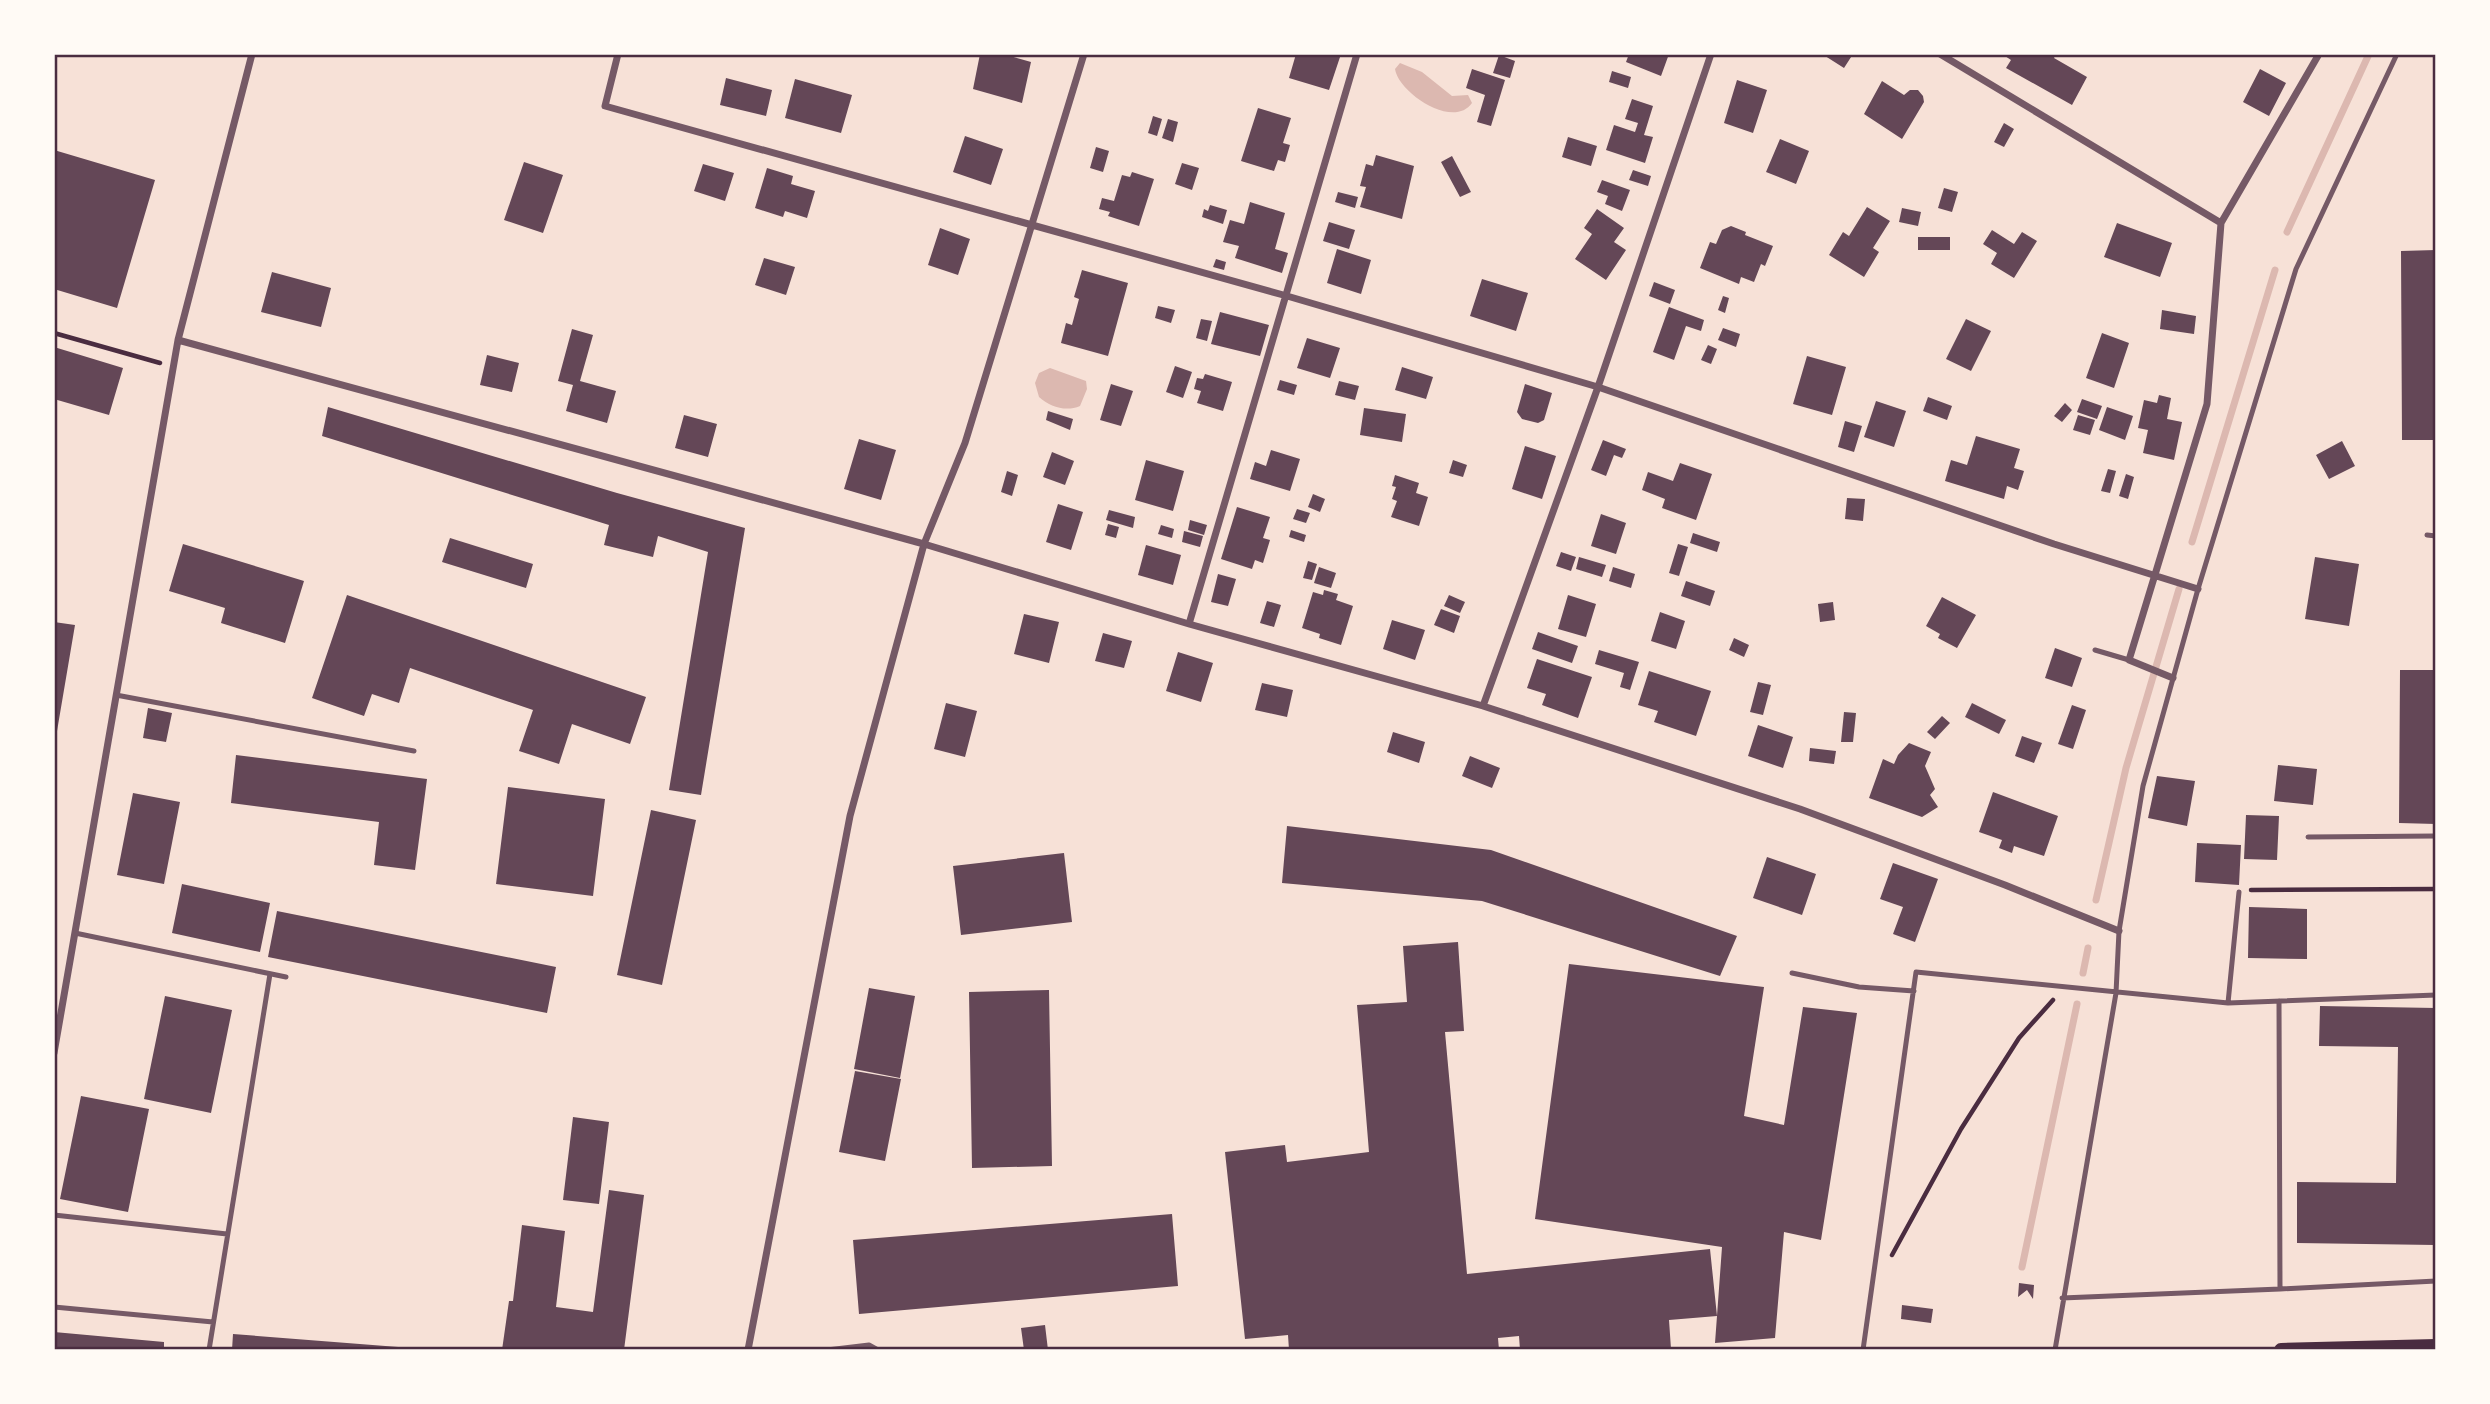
<svg xmlns="http://www.w3.org/2000/svg" width="2490" height="1404" font-family="'Roboto Condensed',sans-serif">
<style>
.water{fill:#dcb8b0}
.lines{fill:none;stroke-linecap:round;stroke-linejoin:round}
.stream{stroke:#dcb8b0;stroke-width:7}
.building{fill:#644757}
.path{stroke:#4a2c40;stroke-width:4.5}
.service{stroke:#755966;stroke-width:5}
.minor{stroke:#755966;stroke-width:7}
.secondary{stroke:#4a2c40;stroke-width:14}
.neatline{fill:none;stroke:#4a2c40;stroke-width:2.5}
</style>
<rect width="100%" height="100%" fill="#f7e1d7"/>
<!-- water -->
<path class="water" d="M1400 63 1422 72 1452 96 1468 95 1472 103C1453 130 1398 92 1395 69Z
M1050 368 1086 381 1087 389 1080 406C1066 412 1050 407 1039 397L1035 383 1039 373Z"/>
<g class="lines">
<!-- stream -->
<path class="stream" d="M2287 232 2369 54
M2192 542 2275 270
M2096 900 2126 768 2179 589
M2083 973 2088 948
M2022 1267 2077 1004"/>
</g>
<!-- building -->
<path class="building" d="M980 54H1003L1031 62 1022 103 973 89Z
M1296 54H1341L1329 90 1289 78Z
M1629 54H1669L1661 76 1626 62Z
M1822 54H1853L1844 68Z
M2002 54H2056L2054 58 2087 77 2072 105 2006 68 2011 60Z
M1499 55 1515 61 1510 78 1493 73Z
M1472 69 1505 80 1491 126 1477 122 1485 95 1466 88Z
M2260 69 2286 83 2269 116 2243 102Z
M1612 71 1631 77 1628 88 1609 82Z
M726 78 772 90 766 116 720 105Z
M795 79 852 95 841 133 785 118Z
M1737 80 1767 90 1753 133 1724 123Z
M1882 81 1904 95 1910 90H1918L1923 96 1924 102 1902 139 1864 114Z
M1632 99 1653 106 1644 135 1653 137 1645 163 1606 150 1614 125 1635 132 1638 123 1625 119Z
M1258 108 1291 118 1283 143 1290 145 1285 162 1278 160 1274 171 1241 161Z
M1153 116 1162 119 1157 136 1148 133Z
M1168 119 1178 122 1173 142 1162 138Z
M2004 123 2014 129 2004 147 1994 142Z
M965 136 1003 149 991 185 953 172Z
M1568 137 1597 146 1591 166 1562 157Z
M1780 139 1809 151 1796 184 1766 172Z
M1096 147 1109 151 1103 172 1090 168Z
M54 150 155 180 117 308 54 289Z
M1376 155 1414 166 1402 219 1360 207 1366 187 1360 186 1366 164 1373 166Z
M1452 156 1471 192 1460 197 1441 162Z
M524 162 563 175 543 233 504 220Z
M1182 163 1199 168 1192 190 1175 184Z
M703 164 734 173 725 201 694 191Z
M767 168 793 176 791 184 815 191 807 218 785 211 783 217 755 208Z
M1633 170 1651 176 1648 186 1629 180Z
M1132 172 1154 179 1139 226 1108 216 1110 212 1099 209 1102 198 1114 201 1122 175 1130 177Z
M1602 180 1630 190 1622 211 1605 204 1608 196 1597 192Z
M1944 188 1958 192 1952 212 1938 208Z
M1338 192 1358 197 1355 208 1335 202Z
M1250 202 1285 213 1275 249 1288 253 1282 273 1235 258 1239 246 1223 242 1230 220 1244 224Z
M1210 205 1227 210 1223 224 1202 217 1204 209 1208 211Z
M1867 207 1890 221 1873 248 1879 252 1864 277 1829 255 1843 232 1849 236Z
M1902 208 1921 212 1918 226 1899 222Z
M1597 209 1624 228 1614 242 1626 250 1606 280 1575 259 1592 234 1584 228Z
M1329 222 1355 230 1349 249 1323 241Z
M2117 223 2172 243 2160 277 2104 257Z
M1731 226 1746 232 1745 235 1773 246 1765 266 1761 264 1754 282 1741 277 1739 284 1700 268 1710 242 1716 244 1722 230Z
M940 228 970 239 958 275 928 265Z
M1992 230 2014 244 2022 232 2037 241 2014 278 1991 264 1997 253 1983 244Z
M1918 237H1950V250H1918Z
M1337 249 1371 260 1361 294 1327 283Z
M2436 250V440H2402L2401 251Z
M764 258 795 267 786 295 755 285Z
M1216 259 1226 262 1224 270 1213 267Z
M1082 270 1128 283 1108 356 1061 343 1066 323 1072 325 1079 299 1074 297Z
M272 272 331 288 321 327 261 312Z
M1482 279 1528 293 1516 331 1470 316Z
M1654 282 1675 290 1670 304 1649 296Z
M1723 296 1729 298 1725 313 1718 310Z
M1158 306 1175 310 1171 323 1155 318Z
M1669 307 1704 320 1701 331 1686 326 1674 360 1653 352Z
M2162 310 2196 316 2194 334 2160 329Z
M1220 312 1269 325 1260 356 1211 344Z
M1201 319 1212 321 1207 341 1196 338Z
M1966 319 1991 331 1971 371 1946 359Z
M1723 328 1740 334 1736 347 1718 340Z
M572 329 593 335 580 381 616 391 607 423 566 411 573 385 558 381Z
M2102 333 2129 343 2114 388 2086 378Z
M1307 338 1340 348 1330 378 1297 368Z
M1708 345 1717 349 1711 364 1701 360Z
M54 347 123 368 109 415 54 399Z
M487 355 519 363 512 392 480 385Z
M1807 356 1846 367 1832 415 1793 404Z
M1175 366 1192 372 1183 398 1166 392Z
M1402 367 1433 377 1426 399 1395 390Z
M1205 374 1232 382 1223 411 1197 403 1201 391 1194 389 1197 378 1203 379Z
M1280 380 1297 385 1294 395 1277 390Z
M1339 381 1359 386 1355 400 1335 395Z
M1111 384 1133 391 1121 426 1100 420Z
M1525 384 1552 393 1544 420 1538 423 1522 419 1517 412Z
M2159 395 2171 398 2167 419 2182 422 2174 460 2143 453 2148 430 2138 428 2144 400 2157 403Z
M1928 397 1952 406 1947 420 1923 411Z
M2082 399 2102 406 2097 419 2077 412Z
M1876 401 1906 411 1894 447 1864 437Z
M2065 403 2072 410 2062 422 2054 416Z
M328 407 617 493 745 528 701 795 669 790 708 552 658 536 653 557 604 545 609 525 322 436Z
M2107 407 2133 416 2125 440 2099 430Z
M1364 408 1406 414 1402 442 1360 435Z
M1048 411 1073 419 1070 430 1046 420Z
M684 415 717 424 708 457 675 448Z
M2078 415 2095 420 2090 435 2073 430Z
M1845 421 1862 426 1854 452 1838 447Z
M1976 436 2020 449 2014 468 2024 471 2018 490 2007 486 2004 499 1945 481 1951 460 1967 465Z
M859 439 896 450 881 500 844 489Z
M1603 440 1626 449 1622 458 1614 455 1606 476 1591 470Z
M2342 441 2355 466 2329 479 2316 455Z
M1525 446 1556 456 1542 499 1512 489Z
M1271 450 1300 459 1290 491 1250 479 1255 462 1266 466Z
M1052 452 1074 461 1065 485 1043 477Z
M1146 460 1184 471 1173 511 1135 500Z
M1453 460 1467 465 1463 477 1449 473Z
M1680 463 1712 474 1696 520 1662 508 1665 499 1642 490 1648 472 1673 481Z
M2108 469 2116 471 2110 493 2101 491Z
M1007 471 1018 475 1012 496 1001 492Z
M2126 474 2134 477 2128 499 2119 496Z
M1395 475 1419 483 1416 493 1428 497 1419 526 1391 517 1397 501 1392 499 1396 487 1392 486Z
M1313 494 1325 499 1320 512 1308 507Z
M1847 498 1865 499 1863 521 1845 519Z
M1058 504 1083 512 1071 550 1046 542Z
M1237 507 1270 517 1263 538 1270 540 1263 563 1255 560 1252 569 1221 559Z
M1297 509 1310 513 1306 523 1293 519Z
M1109 510 1135 517 1133 528 1106 520Z
M1601 514 1626 523 1616 554 1591 546Z
M1190 520 1207 525 1204 535 1188 530Z
M1108 524 1119 527 1116 538 1105 535Z
M1161 525 1174 529 1172 538 1158 534Z
M1291 530 1306 535 1304 542 1289 537Z
M1184 531 1203 536 1200 547 1182 542Z
M1693 533 1720 542 1717 552 1690 543Z
M450 538 533 564 526 588 442 562Z
M183 544 304 581 285 643 221 623 225 608 169 591Z
M1678 544 1688 547 1679 576 1669 573Z
M1146 545 1181 555 1173 585 1138 575Z
M1561 552 1576 557 1571 571 1556 566Z
M1579 557 1606 565 1602 577 1576 569Z
M2315 557 2359 564 2349 626 2305 619Z
M1308 561 1317 564 1312 580 1303 578Z
M1319 567 1336 573 1331 588 1314 583Z
M1613 567 1635 574 1631 588 1609 581Z
M1218 574 1236 579 1228 606 1211 602Z
M1686 581 1715 591 1710 606 1681 596Z
M1324 590 1338 594 1336 600 1353 606 1341 645 1319 638 1320 634 1302 628 1313 592 1323 595Z
M347 595 646 697 630 744 572 724 559 764 519 751 533 710 410 668 399 703 372 694 364 716 312 698Z
M1449 595 1465 602 1460 613 1444 606Z
M1568 595 1596 604 1586 637 1558 629Z
M1942 597 1976 615 1957 648 1938 638 1940 634 1926 626Z
M1267 601 1281 605 1274 627 1260 623Z
M1833 602 1835 620 1820 622 1818 604Z
M1441 609 1460 616 1454 633 1434 625Z
M1660 612 1685 621 1676 649 1651 641Z
M1024 614 1059 622 1049 663 1014 654Z
M1392 620 1425 630 1415 660 1383 649Z
M54 622 75 625 56 737H54Z
M1538 632 1578 646 1572 663 1532 649Z
M1103 633 1132 641 1124 668 1095 661Z
M1734 638 1749 645 1744 657 1729 650Z
M2055 648 2082 658 2072 687 2045 678Z
M1599 650 1639 662 1630 690 1620 687 1624 673 1595 664Z
M1178 652 1213 663 1201 702 1166 691Z
M1537 659 1592 677 1578 718 1542 705 1546 694 1527 688Z
M2400 670H2436V824L2399 823Z
M1649 671 1711 691 1696 736 1654 722 1658 711 1638 705Z
M1758 682 1771 685 1763 715 1750 712Z
M1262 683 1293 690 1287 717 1255 710Z
M946 703 977 711 965 757 934 749Z
M1972 703 2006 720 1999 734 1965 717Z
M2072 705 2086 710 2073 749 2058 744Z
M148 708 172 713 166 742 143 738Z
M1844 712 1856 713 1853 742H1841Z
M1942 716 1950 723 1935 739 1927 732Z
M1758 725 1793 737 1783 768 1748 756Z
M1393 732 1425 742 1419 763 1387 752Z
M2022 736 2042 743 2034 763 2015 756Z
M1909 743 1931 752 1925 766 1935 789 1930 795 1938 807 1922 817 1869 798 1883 759 1894 764 1898 755Z
M1810 748 1836 751 1834 764 1809 761Z
M236 755 427 779 415 870 374 865 379 822 231 803Z
M1470 756 1500 768 1492 788 1462 776Z
M2278 765 2317 769 2313 805 2274 801Z
M2157 776 2195 781 2187 826 2148 818Z
M508 787 605 799 593 896 496 884Z
M1993 792 2058 816 2044 856 2014 846 2012 853 1999 848 2002 840 1979 832Z
M133 793 180 802 164 884 117 875Z
M651 810 696 820 662 985 617 975Z
M2246 815 2279 816 2277 860 2244 859Z
M1287 826 1491 850 1737 936 1720 976 1482 901 1282 883Z
M2197 843 2241 845 2239 885 2195 882Z
M1064 853 1072 922 961 935 953 866Z
M1767 857 1816 874 1802 915 1753 898Z
M1893 863 1938 879 1915 942 1893 934 1903 907 1880 899Z
M182 884 270 903 260 952 172 933Z
M2249 907 2307 909V959L2248 958Z
M277 911 556 967 547 1013 268 957Z
M1458 942 1464 1031 1445 1032 1467 1274 1710 1249 1717 1316 1722 1247 1535 1219 1569 964 1764 987 1744 1116 1784 1125 1803 1007 1857 1013 1821 1240 1784 1232 1775 1338 1715 1343 1717 1316 1669 1320 1671 1349 1662 1350H1520L1519 1336 1498 1338 1499 1350H1289L1288 1335 1245 1339 1225 1152 1285 1145 1287 1162 1369 1152 1357 1005 1407 1002 1403 946Z
M869 988 915 996 900 1078 854 1069Z
M1049 990 1052 1166 972 1168 969 992Z
M165 996 232 1010 211 1113 144 1099Z
M2320 1006 2436 1008 2435 1245 2297 1243V1182L2396 1183 2398 1047 2319 1046Z
M855 1071 901 1079 885 1161 839 1152Z
M81 1096 149 1109 128 1212 60 1199Z
M573 1117 609 1122 599 1204 563 1200Z
M609 1190 644 1195 624 1350H502L509 1301H513L522 1225 565 1231 556 1307 593 1312Z
M1172 1214 1178 1286 859 1314 853 1240Z
M2019 1283 2034 1285 2033 1299 2027 1290 2018 1297Z
M1902 1305 1933 1309 1931 1323 1901 1319Z
M1045 1325 1048 1350H1024L1021 1328Z
M54 1332 164 1342V1350H54Z
M233 1334 411 1348V1350H232Z"/>
<g class="lines">
<!-- path -->
<path class="path" d="M54 333 160 363
M2251 890 2436 889
M1892 1255 1961 1129 2019 1038 2053 1000"/>
<!-- service -->
<path class="service" d="M2427 535 2436 536
M2095 650 2129 660
M116 695 414 751
M2308 837 2436 836
M75 933 286 977
M1792 973 1859 987 1914 991
M2228 1003 2239 892
M54 1215 227 1234
M2280 1289 2436 1281
M2062 1298 2280 1289 2279 1001
M54 1307 213 1322
M209 1350 270 974
M827 1350 869 1345 878 1350
M1863 1350 1916 972 2228 1003 2436 995
M2055 1350 2116 993 2119 931 2143 786 2198 589 2296 269 2397 54"/>
<!-- minor -->
<path class="minor" d="M618 54 605 106 1287 296 1598 387 2054 544 2198 589
M1940 54 2221 223
M178 340 924 544 1189 624 1483 706 1800 809 2005 885 2119 931
M1189 624 1357 54
M2173 678 2129 660 2207 404 2221 223 2319 54
M1483 706 1598 387 1711 54
M54 1053 178 340 252 54
M748 1350 850 816 924 544 965 443 1084 54"/>
<!-- secondary -->
<path class="secondary" d="M2281 1350 2436 1346"/>
</g>
<!-- border -->
<rect width="2490" height="1404" fill="none" stroke="#fffaf5" stroke-width="112"/>
<rect x="56" y="56" width="2378" height="1292" class="neatline"/>
</svg>
